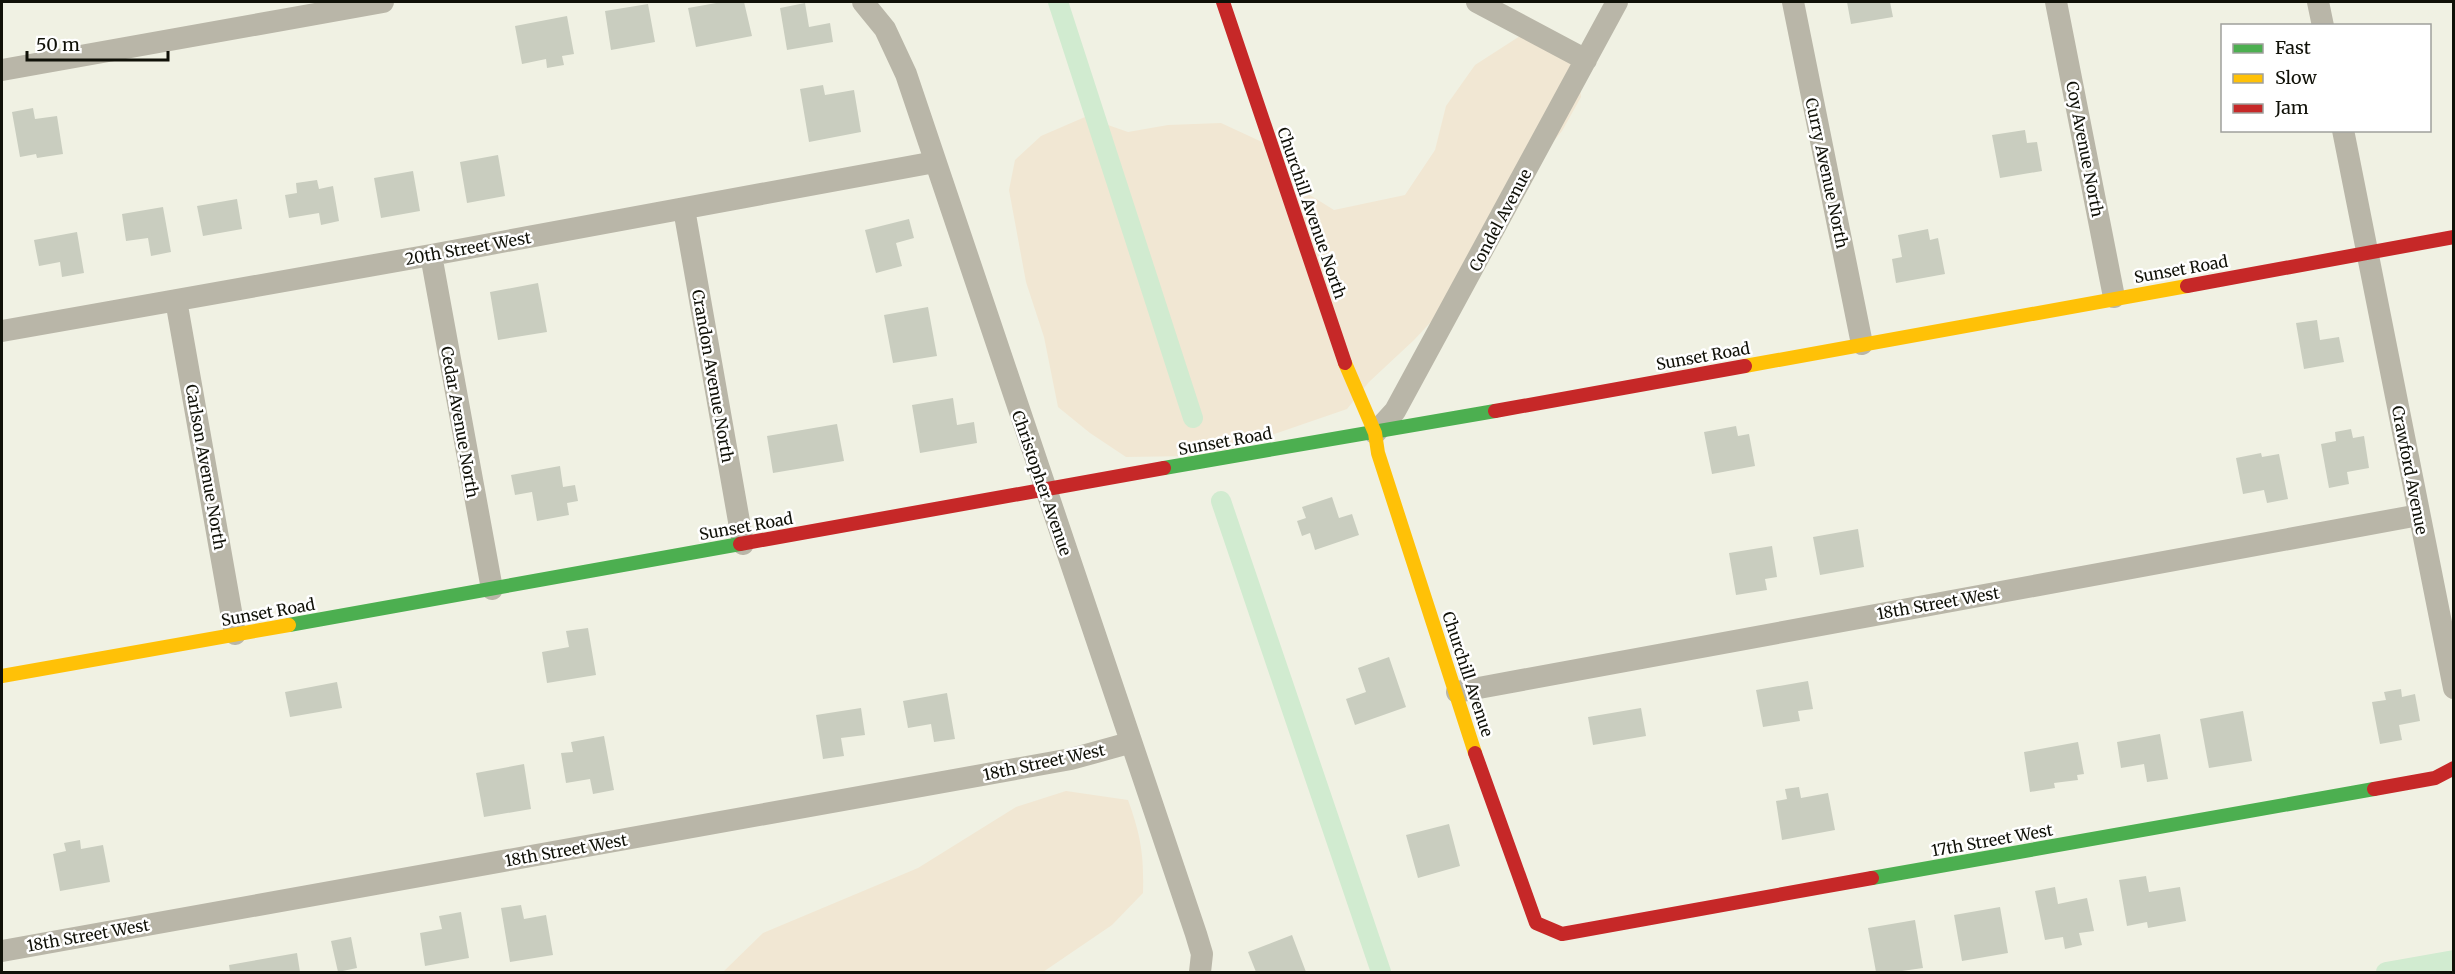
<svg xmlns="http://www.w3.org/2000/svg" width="2455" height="974" font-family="Merriweather,serif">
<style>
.green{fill:#f1e7d3}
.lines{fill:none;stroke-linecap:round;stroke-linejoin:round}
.canal{stroke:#d1ebd0;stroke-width:20}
.building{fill:#c9cdbf}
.street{stroke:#b9b6a8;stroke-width:22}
.fast{stroke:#4caf50;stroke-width:14}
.slow{stroke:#ffc107;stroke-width:14}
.jam{stroke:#c62828;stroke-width:14}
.labels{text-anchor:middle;stroke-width:5;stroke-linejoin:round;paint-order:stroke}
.street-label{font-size:16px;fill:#101108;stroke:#fff}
</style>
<rect width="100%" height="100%" fill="#f0f1e3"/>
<!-- green -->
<path class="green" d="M1520 36 1578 61 1581 97 1562 131 1517 186 1459 292 1414 340 1369 382 1347 409 1231 449 1194 456 1126 457 1090 433 1058 407 1044 337 1026 282 1009 190 1015 160 1041 136 1085 117 1128 132 1168 125 1221 123 1262 142 1297 187 1334 210 1405 195 1435 150 1446 106 1475 65Z
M1066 791 1128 800C1141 836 1144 855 1143 893L1112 925 1043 972H723L763 933 918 868 1016 807Z"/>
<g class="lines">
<!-- canal -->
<path class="canal" d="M1058 2 1193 418
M1221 501 1381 972
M2386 972 2454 960"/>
</g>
<!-- building -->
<path class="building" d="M722 2H744L752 36 696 47 688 8Z
M1847 2H1890L1893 17 1851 24Z
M805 3 809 27 830 23 833 42 787 50 780 8Z
M648 4 655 42 611 50 605 11Z
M567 16 574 54 562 56 564 65 547 68 546 59 522 64 515 26Z
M823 85 825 95 854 90 861 132 809 142 800 89Z
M33 108 35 119 57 116 63 154 37 158 36 154 20 157 12 112Z
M2025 130 2027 143 2037 142 2042 171 2000 178 1992 135Z
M498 155 505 196 467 203 460 162Z
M413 171 420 211 381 218 374 178Z
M317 180 319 189 333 186 339 221 321 225 319 213 289 218 285 195 297 193 296 183Z
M237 199 242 229 203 236 197 206Z
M163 207 171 252 151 256 148 238 126 241 122 214Z
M909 219 914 238 896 243 902 266 876 273 865 230Z
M1928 229 1930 240 1938 238 1945 274 1896 283 1892 259 1902 257 1898 235Z
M77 232 84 273 62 277 60 262 39 266 34 240Z
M538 283 547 332 498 340 490 292Z
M928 307 937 356 893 363 884 315Z
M2317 320 2320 340 2339 337 2344 362 2304 369 2296 323Z
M953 398 957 425 974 422 977 443 920 453 912 405Z
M837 424 844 461 773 473 767 436Z
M1736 426 1738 436 1749 434 1755 466 1712 474 1704 432Z
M2351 429 2353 438 2364 436 2369 468 2347 472 2349 484 2329 488 2321 444 2336 441 2335 432Z
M2261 453 2262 457 2279 454 2288 499 2267 503 2264 490 2243 494 2236 458Z
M560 466 563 487 575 485 578 501 567 503 569 515 537 521 532 492 515 495 511 475Z
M1332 497 1339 518 1352 514 1359 535 1315 550 1310 533 1302 536 1297 521 1306 518 1302 507Z
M1858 529 1864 567 1820 575 1813 537Z
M1772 546 1777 577 1765 579 1767 590 1736 595 1729 553Z
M588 628 596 675 547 683 542 652 569 647 566 631Z
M1389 657 1406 707 1355 725 1346 699 1366 692 1358 668Z
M1808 681 1813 709 1798 711 1800 721 1763 727 1756 690Z
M337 682 342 708 290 717 285 692Z
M2401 689 2402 697 2415 694 2420 721 2399 725 2402 740 2380 744 2372 702 2386 700 2384 692Z
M947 693 955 739 934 742 931 724 908 728 903 701Z
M861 708 865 735 841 738 844 756 823 759 816 715Z
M1641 708 1646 736 1593 745 1588 717Z
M2243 711 2252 761 2209 768 2200 719Z
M2160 734 2168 779 2147 782 2144 764 2121 768 2117 742Z
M604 736 614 790 593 794 590 779 566 783 561 753 573 752 571 742Z
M2078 742 2084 774 2077 775 2078 780 2054 783 2055 788 2030 792 2024 752Z
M524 764 531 809 484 817 476 773Z
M1799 787 1801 798 1828 793 1835 830 1782 840 1776 801 1787 799 1785 789Z
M1449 824 1460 866 1418 878 1406 835Z
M80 840 81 849 103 845 110 882 60 891 53 854 66 851 64 843Z
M2146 876 2149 892 2180 887 2186 921 2148 928 2147 922 2127 926 2119 880Z
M2055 887 2058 904 2087 898 2094 931 2079 933 2082 945 2065 949 2063 937 2045 940 2035 891Z
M521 905 524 919 546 915 553 955 510 962 501 908Z
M2000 907 2008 953 1962 961 1954 915Z
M461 912 469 958 425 966 420 933 442 929 439 916Z
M1915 920 1923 968 1895 972H1876L1868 928Z
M1292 935 1306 972H1256L1248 952Z
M351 937 357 968 338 972 331 941Z
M297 953 300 972H230L229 965Z"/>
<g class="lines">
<!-- street -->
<path class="street" d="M863 2 885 29 906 74 1196 934 1202 954 1200 972
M1477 2 1586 60
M1793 2 1862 344
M2056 2 2114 297
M2318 2 2323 26
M2 70 383 2
M2343 130 2454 688
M684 209 743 544
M431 255 492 589
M176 300 235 634
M2 331 431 255 935 162
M1375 433 1395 411 1617 2
M1457 692 2419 515
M2 951 1071 759 1129 743"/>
<!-- fast -->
<path class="fast" d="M1164 468 1495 411
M289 625 740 544
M1872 878 2374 789"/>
<!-- slow -->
<path class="slow" d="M1345 363 1375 433 1378 453 1475 753
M1745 366 2187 286
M2 676 289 625"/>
<!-- jam -->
<path class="jam" d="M1223 2 1345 363
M2187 286 2454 237
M1495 411 1745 366
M740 544 1164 468
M1475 753 1536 923 1562 934 1872 878
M2374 789 2435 778 2454 768"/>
</g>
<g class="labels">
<!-- street labels -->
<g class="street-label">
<text transform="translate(2085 149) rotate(79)" y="6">Coy Avenue North</text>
<text transform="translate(1827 173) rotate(78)" y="6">Curry Avenue North</text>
<text transform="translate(1312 213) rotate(71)" y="6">Churchill Avenue North</text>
<text transform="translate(1500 220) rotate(-62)" y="6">Condel Avenue</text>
<text transform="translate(468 248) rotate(-10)" y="6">20th Street West</text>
<text transform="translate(2181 269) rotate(-10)" y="6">Sunset Road</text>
<text transform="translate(1703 356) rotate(-10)" y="6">Sunset Road</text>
<text transform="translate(713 376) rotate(80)" y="6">Crandon Avenue North</text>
<text transform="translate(460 422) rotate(80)" y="6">Cedar Avenue North</text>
<text transform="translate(1225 441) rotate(-10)" y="6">Sunset Road</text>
<text transform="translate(206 467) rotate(80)" y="6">Carlson Avenue North</text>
<text transform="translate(2410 470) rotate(79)" y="6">Crawford Avenue</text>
<text transform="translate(1042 483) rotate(71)" y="6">Christopher Avenue</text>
<text transform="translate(746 526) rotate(-10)" y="6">Sunset Road</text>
<text transform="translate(1938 603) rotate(-10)" y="6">18th Street West</text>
<text transform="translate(268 612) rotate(-10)" y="6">Sunset Road</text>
<text transform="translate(1468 674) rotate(72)" y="6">Churchill Avenue</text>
<text transform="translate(1044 762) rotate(-12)" y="6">18th Street West</text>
<text transform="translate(1992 840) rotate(-10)" y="6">17th Street West</text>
<text transform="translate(566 850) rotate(-10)" y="6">18th Street West</text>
<text transform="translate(88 935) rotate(-10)" y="6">18th Street West</text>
</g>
</g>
<!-- border -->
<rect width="2455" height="974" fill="none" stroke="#101108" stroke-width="6"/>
<!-- legend -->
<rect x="2221" y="24" width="210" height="108" fill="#ffffff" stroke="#9fa09c" stroke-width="1.5"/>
<rect x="2233" y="44" width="30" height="9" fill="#4caf50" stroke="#9fa09c" stroke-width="1.5"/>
<text x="2275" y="54" font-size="18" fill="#101108">Fast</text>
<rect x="2233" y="74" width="30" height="9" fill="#ffc107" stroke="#9fa09c" stroke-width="1.5"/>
<text x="2275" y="84" font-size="18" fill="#101108">Slow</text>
<rect x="2233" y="104" width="30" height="9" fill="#c62828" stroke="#9fa09c" stroke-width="1.5"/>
<text x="2275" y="114" font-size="18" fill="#101108">Jam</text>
<!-- scale -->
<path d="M27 51v9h141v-9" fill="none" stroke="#101108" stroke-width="3"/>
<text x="36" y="51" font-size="18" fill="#101108" stroke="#ffffff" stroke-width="4.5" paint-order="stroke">50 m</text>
</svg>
